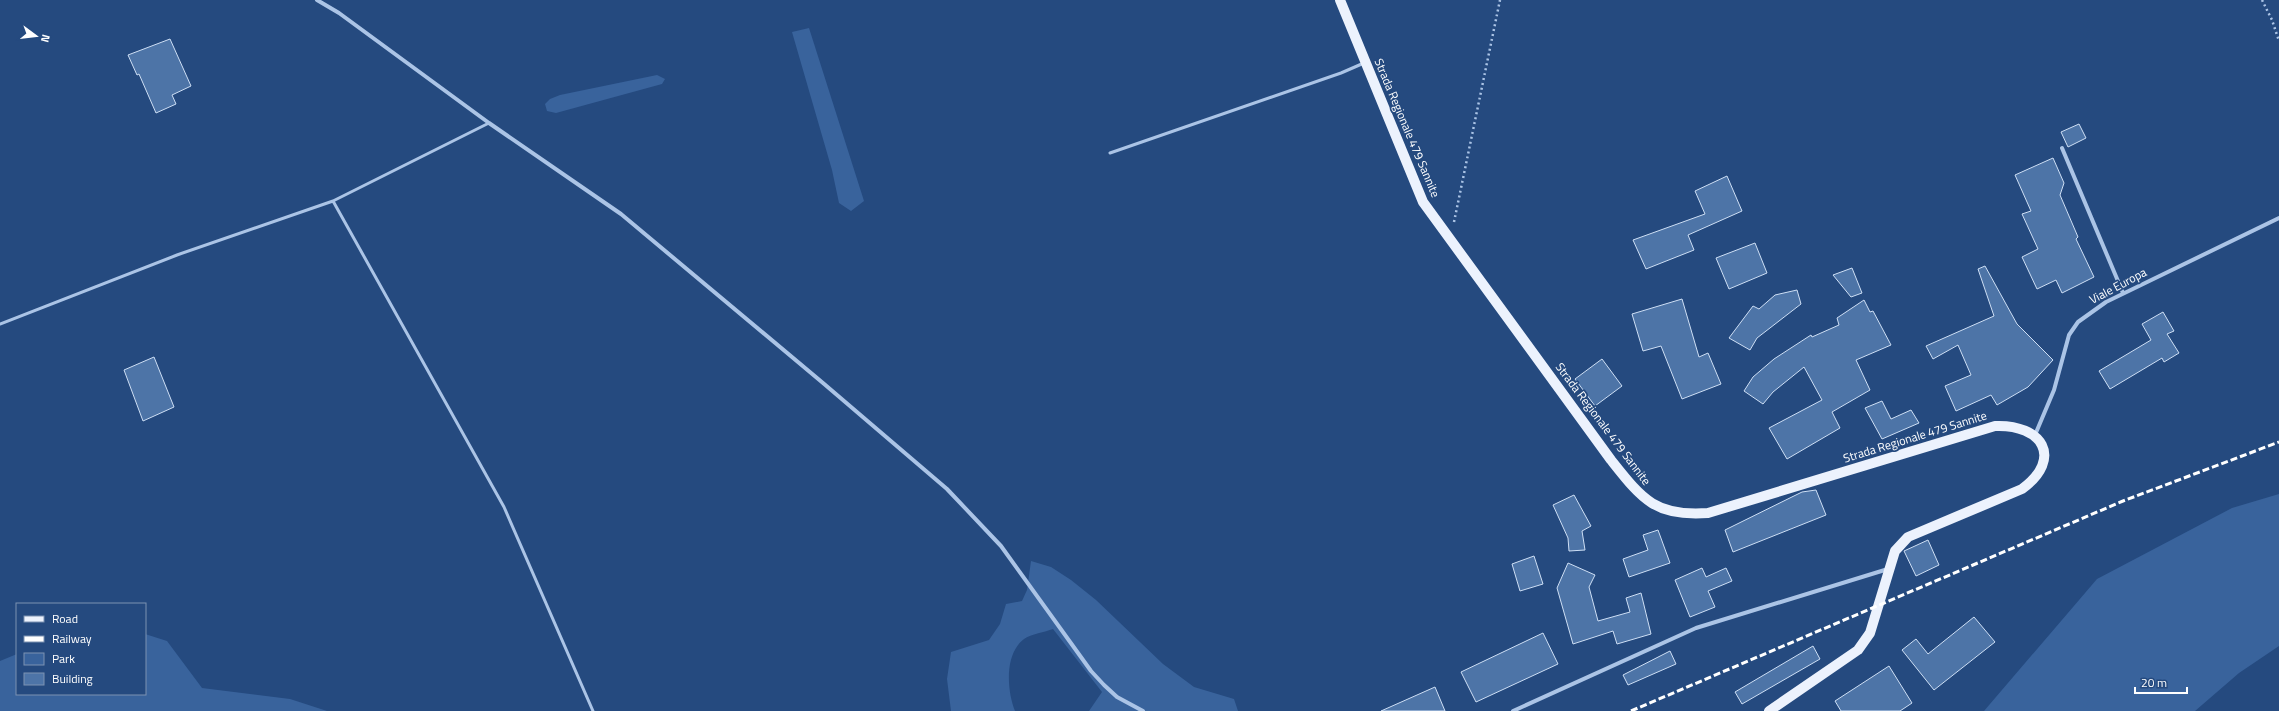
<svg xmlns="http://www.w3.org/2000/svg" width="2279" height="711" font-family="'Titillium Web',sans-serif">
<style>
.green{fill:#39639c}
.building{fill:#4d74a7;stroke:#cedff5}
.lines{fill:none;stroke-linecap:round;stroke-linejoin:round}
.path{stroke:#abc4e6;stroke-width:2.5;stroke-dasharray:2 3;stroke-linecap:butt}
.service{stroke:#abc4e6;stroke-width:3}
.minor{stroke:#abc4e6;stroke-width:4}
.primary{stroke:#ecf2fd;stroke-width:10}
.rail{stroke:#fff;stroke-width:3;stroke-dasharray:7 3;stroke-linecap:butt}
.labels{text-anchor:middle;stroke-width:3.5;stroke-linejoin:round;paint-order:stroke}
.street-label{font-size:12px;fill:#fff;stroke:#254a7f}
</style>
<rect width="100%" height="100%" fill="#254a7f"/>
<!-- green -->
<path class="green" d="M809 28 864 201 851 211 839 203 832 170 792 32Z
M657 75 665 79 662 84 556 113 547 111 545 104 550 99 560 95Z
M2279 494V646L2239 673 2195 711H1984L2097 579 2232 508Z
M1031 561 1051 567 1071 580 1096 600 1163 664 1194 687 1234 699 1238 711H1089L1102 692 1053 629C1045 632 1031 634 1024 639 1004 654 1007 691 1015 711H951L947 679 951 652 989 640 1000 624 1006 604 1022 601 1027 590Z
M145 634 167 641 202 688 290 699 327 711H0V661L17 654V694H145Z"/>
<!-- building -->
<path class="building" d="M170 39 191 86 172 95 176 104 156 113 139 74 137 75 128 55Z
M2079 124 2086 138 2068 147 2061 132Z
M2053 158 2064 183 2060 195 2078 237 2076 239 2094 277 2062 293 2056 280 2037 289 2022 257 2038 249 2022 214 2031 211 2015 175Z
M1727 176 1742 211 1688 235 1694 250 1646 269 1633 240 1705 214 1695 191Z
M1755 243 1767 273 1729 289 1716 258Z
M1985 266 2017 324 2053 360 2028 387 1997 405 1991 395 1956 411 1945 386 1971 375 1958 345 1933 359 1926 346 1994 316 1978 269Z
M1852 268 1862 293 1851 297 1833 275Z
M1797 290 1801 304 1757 338 1750 350 1729 338 1753 306 1759 309 1775 295Z
M1682 299 1699 357 1708 353 1721 384 1682 399 1661 346 1643 351 1632 314Z
M1864 300 1870 312 1873 311 1891 345 1856 360 1870 390 1832 412 1840 428 1787 459 1769 428 1822 400 1804 367 1773 392 1763 404 1744 391 1753 377 1774 359 1811 335 1812 337 1839 325 1837 318Z
M2163 312 2174 331 2167 334 2179 353 2164 362 2162 358 2110 389 2099 371 2151 340 2142 324Z
M154 357 174 407 143 421 124 370Z
M1602 359 1622 386 1595 406 1575 379Z
M1882 401 1891 419 1911 410 1919 423 1882 439 1865 408Z
M1816 490 1826 515 1733 552 1725 530 1802 492Z
M1574 495 1591 526 1582 531 1585 550 1569 551 1568 538 1553 505Z
M1658 530 1670 563 1629 577 1623 559 1648 550 1643 535Z
M1928 540 1939 565 1916 576 1904 551Z
M1534 556 1543 584 1520 591 1512 564Z
M1568 563 1595 575 1589 587 1598 621 1630 612 1626 598 1641 593 1651 634 1617 644 1613 631 1573 644 1557 588Z
M1702 568 1706 577 1726 568 1732 581 1708 591 1715 607 1690 617 1675 580Z
M1974 617 1995 642 1934 690 1902 650 1916 639 1928 654Z
M1543 633 1558 664 1476 702 1461 672Z
M1813 646 1820 659 1742 704 1735 692Z
M1670 651 1676 664 1628 685 1623 675Z
M1889 666 1912 703 1900 711H1841L1835 701Z
M1435 687 1445 711H1381Z"/>
<g class="lines">
<!-- path -->
<path class="path" d="M2262 0 2272 20 2279 41
M1454 222 1500 0"/>
<!-- service -->
<path class="service" d="M1110 153 1341 73 1364 63
M333 201 504 507 593 711
M0 324 177 255 333 201 489 123"/>
<!-- minor -->
<path class="minor" d="M317 0 339 13 489 123 621 214 823 383 947 489 1001 546 1091 671 1104 685 1117 697 1143 711
M2062 148 2123 293
M2035 435 2054 390 2069 335 2078 322 2106 302 2279 218
M1513 711 1696 628 1888 569"/>
<!-- primary -->
<path class="primary" d="M1340 0 1423 202 1611 460C1642 499 1655 517 1708 513L1995 426C2042 424 2064 458 2022 489L1908 537 1895 551 1870 633 1858 650 1769 711"/>
<!-- rail -->
<path class="rail" d="M1631 711 2123 501 2279 442"/>
</g>
<g class="labels">
<!-- street labels -->
<g class="street-label">
<text transform="translate(1407 128) rotate(67)" y="4">Strada Regionale 479 Sannite</text>
<text transform="translate(2118 286) rotate(-28)" y="4">Viale Europa</text>
<text transform="translate(1603 424) rotate(53)" y="4">Strada Regionale 479 Sannite</text>
<text transform="translate(1915 437) rotate(-17)" y="4">Strada Regionale 479 Sannite</text>
</g>
</g>
<!-- legend -->
<rect x="16" y="603" width="130" height="92" fill="#254a7f" stroke="#7c92b2"/>
<rect x="24" y="616" width="20" height="6" fill="#ecf2fd" stroke="#7c92b2"/>
<text x="52" y="623" font-size="12" fill="#ffffff">Road</text>
<rect x="24" y="636" width="20" height="6" fill="#ffffff" stroke="#7c92b2"/>
<text x="52" y="643" font-size="12" fill="#ffffff">Railway</text>
<rect x="24" y="653" width="20" height="12" fill="#39639c" stroke="#7c92b2"/>
<text x="52" y="663" font-size="12" fill="#ffffff">Park</text>
<rect x="24" y="673" width="20" height="12" fill="#4d74a7" stroke="#7c92b2"/>
<text x="52" y="683" font-size="12" fill="#ffffff">Building</text>
<!-- north arrow -->
<g transform="translate(36 36) rotate(105)" stroke="#254a7f" stroke-width="3" paint-order="stroke">
<path d="M0-3L7 15L0 10L-7 15Z" fill="#ffffff"/>
<text y="-6" font-size="11" font-weight="bold" text-anchor="middle" fill="#ffffff">N</text>
</g>
<!-- scale -->
<path d="M2135 687v6h52v-6" fill="none" stroke="#ffffff" stroke-width="2"/>
<text x="2141" y="687" font-size="12" fill="#ffffff" stroke="#254a7f" stroke-width="3" paint-order="stroke">20 m</text>
</svg>
